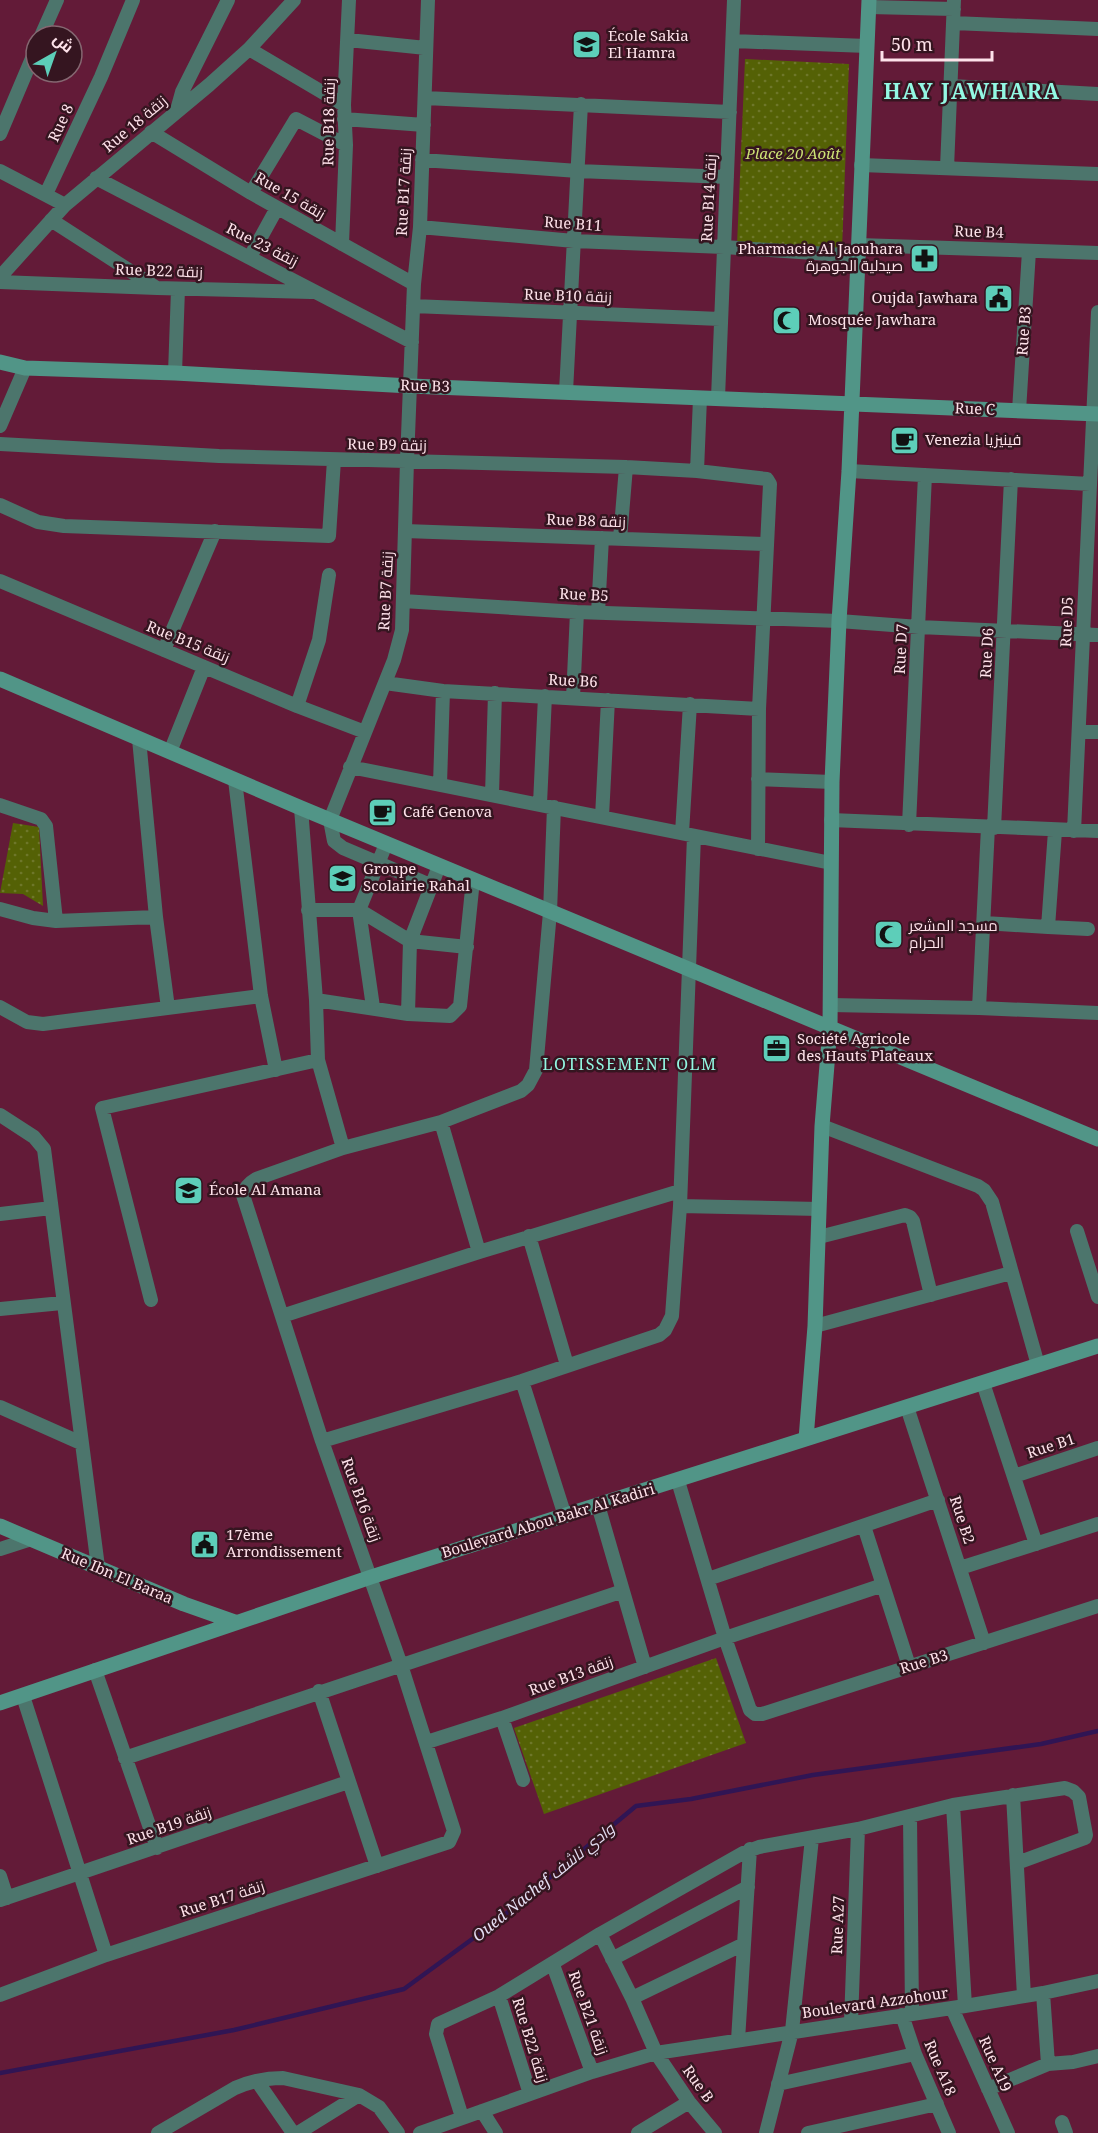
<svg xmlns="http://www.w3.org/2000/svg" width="1098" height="2133" font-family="'Noto Serif',Cairo,serif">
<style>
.park{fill:url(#park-dots)}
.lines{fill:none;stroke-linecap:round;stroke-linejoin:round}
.stream{stroke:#301554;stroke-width:4.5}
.street{stroke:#4c756c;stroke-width:14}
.secondary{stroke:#519587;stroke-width:15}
.labels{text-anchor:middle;stroke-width:5;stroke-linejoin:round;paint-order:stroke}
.poi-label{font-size:15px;fill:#fee2ea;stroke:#351520;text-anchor:start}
.street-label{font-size:15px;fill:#fee2ea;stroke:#351520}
.park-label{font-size:15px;font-style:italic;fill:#cde375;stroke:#351520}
.neighbourhood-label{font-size:16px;letter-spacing:1.5px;fill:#93f8e3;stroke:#351520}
.water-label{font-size:16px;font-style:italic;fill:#e4def2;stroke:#351520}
.district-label{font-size:21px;font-weight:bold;letter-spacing:1.5px;fill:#93f8e3;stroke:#351520}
</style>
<defs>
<pattern id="park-dots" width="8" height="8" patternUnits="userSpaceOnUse" patternTransform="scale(1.5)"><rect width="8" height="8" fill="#546105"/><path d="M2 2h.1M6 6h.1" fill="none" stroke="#6e772a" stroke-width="1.8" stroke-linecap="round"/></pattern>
</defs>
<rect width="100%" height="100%" fill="#631b38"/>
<!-- park -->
<path class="park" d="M745 59 849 64 842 250 737 245Z
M13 823 39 827 43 906 23 894 0 893Z
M716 1658 746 1743 544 1814 514 1728Z"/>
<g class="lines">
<!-- stream -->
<path class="stream" d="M0 2073 234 2030 404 1989 501 1918 636 1806 691 1799 813 1775 1041 1744 1098 1731"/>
<!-- street -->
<path class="street" d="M428 0 420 227 414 284 407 461 402 630 394 660 330 820 334 841 343 848 430 885
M869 7 954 9
M953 23 1098 29
M41 36 57 0
M348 40 426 48
M733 41 867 46
M249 49 344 105
M951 86 1098 94
M425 98 730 112
M177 110 182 92 228 0
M344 119 424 125
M151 132 251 193 414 284
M0 134 36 49
M422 160 578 171 727 177
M861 165 1098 174
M947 168 954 0
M0 171 65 205
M96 178 412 342
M251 193 296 119 346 145
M46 194 101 77 133 0
M51 220 155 287
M420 227 574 241 724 247 858 256
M342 244 346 145 344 105 349 0
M859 245 1098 253
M250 257 277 208
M0 277 65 205 209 85 249 49 294 0
M0 282 157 288 311 292
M413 306 720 319
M175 373 178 289
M566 392 581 104
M718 398 734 0
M1019 411 1029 251
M0 426 25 368
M0 444 219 456 626 467 697 471 767 479 770 484 759 709 758 849
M697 471 700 398
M849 471 1090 484
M0 505 38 522 64 526 329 536 334 460
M405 531 766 544
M620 539 626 467
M0 581 297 706 365 732
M403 601 577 612 839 621 919 627 1098 635
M598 613 602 538
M164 650 215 531
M385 683 443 691 759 709
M573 698 577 612
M297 706 319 640 329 575
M1079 732H1098
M139 739 156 917 168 1008
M170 752 204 667
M350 767 831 863
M758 779 832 782
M235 780 261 996 276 1070
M440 784 443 691
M492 795 495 693
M540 804 545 696
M0 805 41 819 46 826 56 921
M301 808 316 1000 318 1060 343 1148
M602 817 608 700
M831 820 1098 831
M909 825 925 475
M994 828 1011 479
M1074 831 1098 312
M682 833 690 704
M0 909 33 918 56 921 156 917
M308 910H359L410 941 467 947
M984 923 1048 927 1055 831
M1048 927 1088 929
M316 1000 408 1014 450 1016 460 1006 473 880
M831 1005 979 1008 1098 1013
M0 1007 27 1022 43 1024 261 996
M373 1007 359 910 386 844
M979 1008 988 827
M408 1014 410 941 439 866
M0 1115 34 1137 44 1149 98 1567
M441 1122 479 1252
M822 1126 978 1186 984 1190 992 1202 1038 1365
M680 1206 819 1209
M0 1214 51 1208
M1077 1231 1098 1297
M529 1236 567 1365
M819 1237 905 1215 910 1217 913 1221 931 1295
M151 1300 102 1108 318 1060
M0 1309 62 1303
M282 1316 479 1252 680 1191
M815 1326 1011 1273
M522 1381 565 1516
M983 1383 1036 1544
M0 1407 81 1443
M907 1407 984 1643
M322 1441 522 1381 659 1335 665 1330 672 1316 680 1206 694 836
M1014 1476 1098 1448
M678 1481 725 1638 750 1710 755 1714H762L1098 1606
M598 1505 645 1667
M864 1526 909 1666
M0 1549 31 1539
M960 1568 1098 1524
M708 1579 938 1500
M95 1670 157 1848
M319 1691 377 1866
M23 1696 106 1955
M502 1718 523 1780
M427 1742 502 1718 725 1638 883 1585
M125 1758 623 1591
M1013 1795 1024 1996
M953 1805 965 2006
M910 1816 912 2014
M0 1876 7 1898
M0 1900 348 1782
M600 1934 632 1998 656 2053 689 2102 715 2133
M612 1959 748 1887
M553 1965 592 2072
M1043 1993 1048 2064
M0 1995 106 1955 449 1842 454 1831 401 1665 322 1441 243 1195C245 1187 249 1183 256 1179L343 1148 441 1122 521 1091 528 1085 536 1070 550 912 554 807
M499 1996 530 2094
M632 1998 744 1944
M952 2008 1008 2133
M902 2015 915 2054 949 2133
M851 2022 858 1829
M738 2040 750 1849
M257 2081 293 2133
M778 2084 915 2054
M988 2089 1048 2064 1073 2062 1098 2056
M482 2111 496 2133
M462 2117 436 2034 438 2024 499 1996 600 1934 743 1853 759 1847 858 1829 953 1805 1065 1788 1073 1791 1079 1797 1086 1835 1085 1838 1017 1863
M1062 2122 1066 2133
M158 2133 235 2088C251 2081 266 2078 283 2078L359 2095 379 2107 398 2133
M298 2133 359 2095
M420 2133 592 2072 656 2053 965 2006 1043 1993 1098 1981
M638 2133 689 2102
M766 2133 792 2031 812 1838
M808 2133 937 2104"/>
<!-- secondary -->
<path class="secondary" d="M0 362 25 368 175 373 410 386 1098 414
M0 679 301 808 1098 1139
M806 1439 815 1326 822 1126 830 1028 832 782 839 621 849 471 869 0
M0 1526 184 1604 235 1622
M0 1703 371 1577 1098 1346"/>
</g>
<!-- icons -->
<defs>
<symbol id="school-square" viewBox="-11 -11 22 22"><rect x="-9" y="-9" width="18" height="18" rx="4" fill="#5dceb9" stroke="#351520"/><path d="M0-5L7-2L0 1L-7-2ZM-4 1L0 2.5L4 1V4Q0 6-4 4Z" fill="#111"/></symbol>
<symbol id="pharmacy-square" viewBox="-11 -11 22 22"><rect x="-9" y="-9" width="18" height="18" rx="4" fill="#5dceb9" stroke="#351520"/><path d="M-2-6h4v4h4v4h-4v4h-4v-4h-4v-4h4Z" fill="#111"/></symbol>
<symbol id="civic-square" viewBox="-11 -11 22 22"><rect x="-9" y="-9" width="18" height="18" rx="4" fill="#5dceb9" stroke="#351520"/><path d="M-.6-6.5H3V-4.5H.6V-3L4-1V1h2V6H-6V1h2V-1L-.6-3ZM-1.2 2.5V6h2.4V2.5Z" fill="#111"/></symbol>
<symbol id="mosque-square" viewBox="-11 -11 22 22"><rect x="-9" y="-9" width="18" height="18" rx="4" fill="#5dceb9" stroke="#351520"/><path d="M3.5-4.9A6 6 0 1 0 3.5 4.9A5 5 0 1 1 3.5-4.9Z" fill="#111"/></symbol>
<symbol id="cafe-square" viewBox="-11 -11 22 22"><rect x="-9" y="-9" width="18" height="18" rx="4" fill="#5dceb9" stroke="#351520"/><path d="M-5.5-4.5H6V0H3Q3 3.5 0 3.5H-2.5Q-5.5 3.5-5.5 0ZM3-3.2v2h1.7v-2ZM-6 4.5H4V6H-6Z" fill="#111"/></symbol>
<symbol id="office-square" viewBox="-11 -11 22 22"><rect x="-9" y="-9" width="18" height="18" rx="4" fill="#5dceb9" stroke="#351520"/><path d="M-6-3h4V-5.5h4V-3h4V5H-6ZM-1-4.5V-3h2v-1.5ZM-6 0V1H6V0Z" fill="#111"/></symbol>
</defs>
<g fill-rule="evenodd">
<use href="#school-square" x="570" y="28" width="33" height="33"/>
<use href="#pharmacy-square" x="908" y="242" width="33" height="33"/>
<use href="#civic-square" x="982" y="282" width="33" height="33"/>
<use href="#mosque-square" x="770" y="304" width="33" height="33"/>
<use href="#cafe-square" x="888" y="424" width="33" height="33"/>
<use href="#cafe-square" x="366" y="796" width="33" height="33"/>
<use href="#school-square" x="326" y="862" width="33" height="33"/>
<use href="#mosque-square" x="872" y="918" width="33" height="33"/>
<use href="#office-square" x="760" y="1032" width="33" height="33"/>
<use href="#school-square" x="172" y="1174" width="33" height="33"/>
<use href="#civic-square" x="188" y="1528" width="33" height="33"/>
</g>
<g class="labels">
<!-- poi labels -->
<g class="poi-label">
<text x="608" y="41">École Sakia<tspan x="608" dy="17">El Hamra</tspan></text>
<text x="903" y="254" text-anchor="end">Pharmacie Al Jaouhara<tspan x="903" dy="17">صيدلية الجوهرة</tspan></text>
<text x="978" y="303" text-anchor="end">Oujda Jawhara</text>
<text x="808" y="325">Mosquée Jawhara</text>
<text x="925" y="445">Venezia فينيزيا</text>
<text x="403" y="817">Café Genova</text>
<text x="363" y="874">Groupe<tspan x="363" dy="17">Scolairie Rahal</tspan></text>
<text x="909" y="931">مسجد المشعر<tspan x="909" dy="17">الحرام</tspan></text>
<text x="797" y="1044">Société Agricole<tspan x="797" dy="17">des Hauts Plateaux</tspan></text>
<text x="209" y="1195">École Al Amana</text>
<text x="226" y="1540">17ème<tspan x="226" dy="17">Arrondissement</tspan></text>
</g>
<!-- street labels -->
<g class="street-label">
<text transform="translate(329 122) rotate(-89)" y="5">Rue B18 زنقة</text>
<text transform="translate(61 123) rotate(-65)" y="5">Rue 8</text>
<text transform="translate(135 124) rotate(-40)" y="5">Rue 18 زنقة</text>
<text transform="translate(404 192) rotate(-87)" y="5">Rue B17 زنقة</text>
<text transform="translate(290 196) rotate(30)" y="5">Rue 15 زنقة</text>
<text transform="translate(709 198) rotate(-87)" y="5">Rue B14 زنقة</text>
<text transform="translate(573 224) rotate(4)" y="5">Rue B11</text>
<text transform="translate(979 232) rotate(2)" y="5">Rue B4</text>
<text transform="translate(262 245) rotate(27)" y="5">Rue 23 زنقة</text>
<text transform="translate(159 271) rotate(2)" y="5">Rue B22 زنقة</text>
<text transform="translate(568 296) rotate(2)" y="5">Rue B10 زنقة</text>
<text transform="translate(1024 331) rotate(-86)" y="5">Rue B3</text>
<text transform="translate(425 386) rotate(2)" y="5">Rue B3</text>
<text transform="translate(975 409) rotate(2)" y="5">Rue C</text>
<text transform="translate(387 445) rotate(1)" y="5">Rue B9 زنقة</text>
<text transform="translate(586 521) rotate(2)" y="5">Rue B8 زنقة</text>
<text transform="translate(386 591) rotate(-87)" y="5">Rue B7 زنقة</text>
<text transform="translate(584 595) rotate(3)" y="5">Rue B5</text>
<text transform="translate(1067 622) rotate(-88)" y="5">Rue D5</text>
<text transform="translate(188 642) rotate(22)" y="5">Rue B15 زنقة</text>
<text transform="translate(901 649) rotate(-87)" y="5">Rue D7</text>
<text transform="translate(987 653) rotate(-87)" y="5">Rue D6</text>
<text transform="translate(573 681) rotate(3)" y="5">Rue B6</text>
<text transform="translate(1051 1446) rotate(-18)" y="5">Rue B1</text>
<text transform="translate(361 1500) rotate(70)" y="5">Rue B16 زنقة</text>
<text transform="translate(962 1520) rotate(72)" y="5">Rue B2</text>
<text transform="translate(548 1521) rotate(-17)" y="5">Boulevard Abou Bakr Al Kadiri</text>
<text transform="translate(117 1576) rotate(23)" y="5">Rue Ibn El Baraa</text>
<text transform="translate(924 1662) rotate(-17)" y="5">Rue B3</text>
<text transform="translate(571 1676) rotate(-20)" y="5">Rue B13 زنقة</text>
<text transform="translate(169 1826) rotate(-19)" y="5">Rue B19 زنقة</text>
<text transform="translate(222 1899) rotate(-18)" y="5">Rue B17 زنقة</text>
<text transform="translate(838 1925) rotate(-88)" y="5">Rue A27</text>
<text transform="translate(875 2003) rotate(-8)" y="5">Boulevard Azzohour</text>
<text transform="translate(588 2013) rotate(70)" y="5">Rue B21 زنقة</text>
<text transform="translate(530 2040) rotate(73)" y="5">Rue B22 زنقة</text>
<text transform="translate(995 2064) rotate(66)" y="5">Rue A19</text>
<text transform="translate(940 2068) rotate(67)" y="5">Rue A18</text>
<text transform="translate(698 2084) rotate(54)" y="5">Rue B</text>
</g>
<!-- park labels -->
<g class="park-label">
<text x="793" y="159">Place 20 Août</text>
</g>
<!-- neighbourhood labels -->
<g class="neighbourhood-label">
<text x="630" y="1070">LOTISSEMENT OLM</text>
</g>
<!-- water labels -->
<g class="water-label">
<text transform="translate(543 1882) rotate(-39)" y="6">Oued Nachef وادي ناشف</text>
</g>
<!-- district labels -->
<g class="district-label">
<text x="972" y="99">HAY JAWHARA</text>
</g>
</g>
<!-- north arrow -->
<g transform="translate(54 54) rotate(40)"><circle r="28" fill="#351520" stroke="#856771" stroke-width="1.5"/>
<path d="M0-4.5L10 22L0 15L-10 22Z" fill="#5dceb9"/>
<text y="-9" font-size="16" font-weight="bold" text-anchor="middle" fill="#fee2ea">ش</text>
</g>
<!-- scale -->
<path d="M882 51v9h110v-9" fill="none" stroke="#fee2ea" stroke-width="3"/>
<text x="891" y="51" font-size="18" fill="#fee2ea" stroke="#351520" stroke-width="4.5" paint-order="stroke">50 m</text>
</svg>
